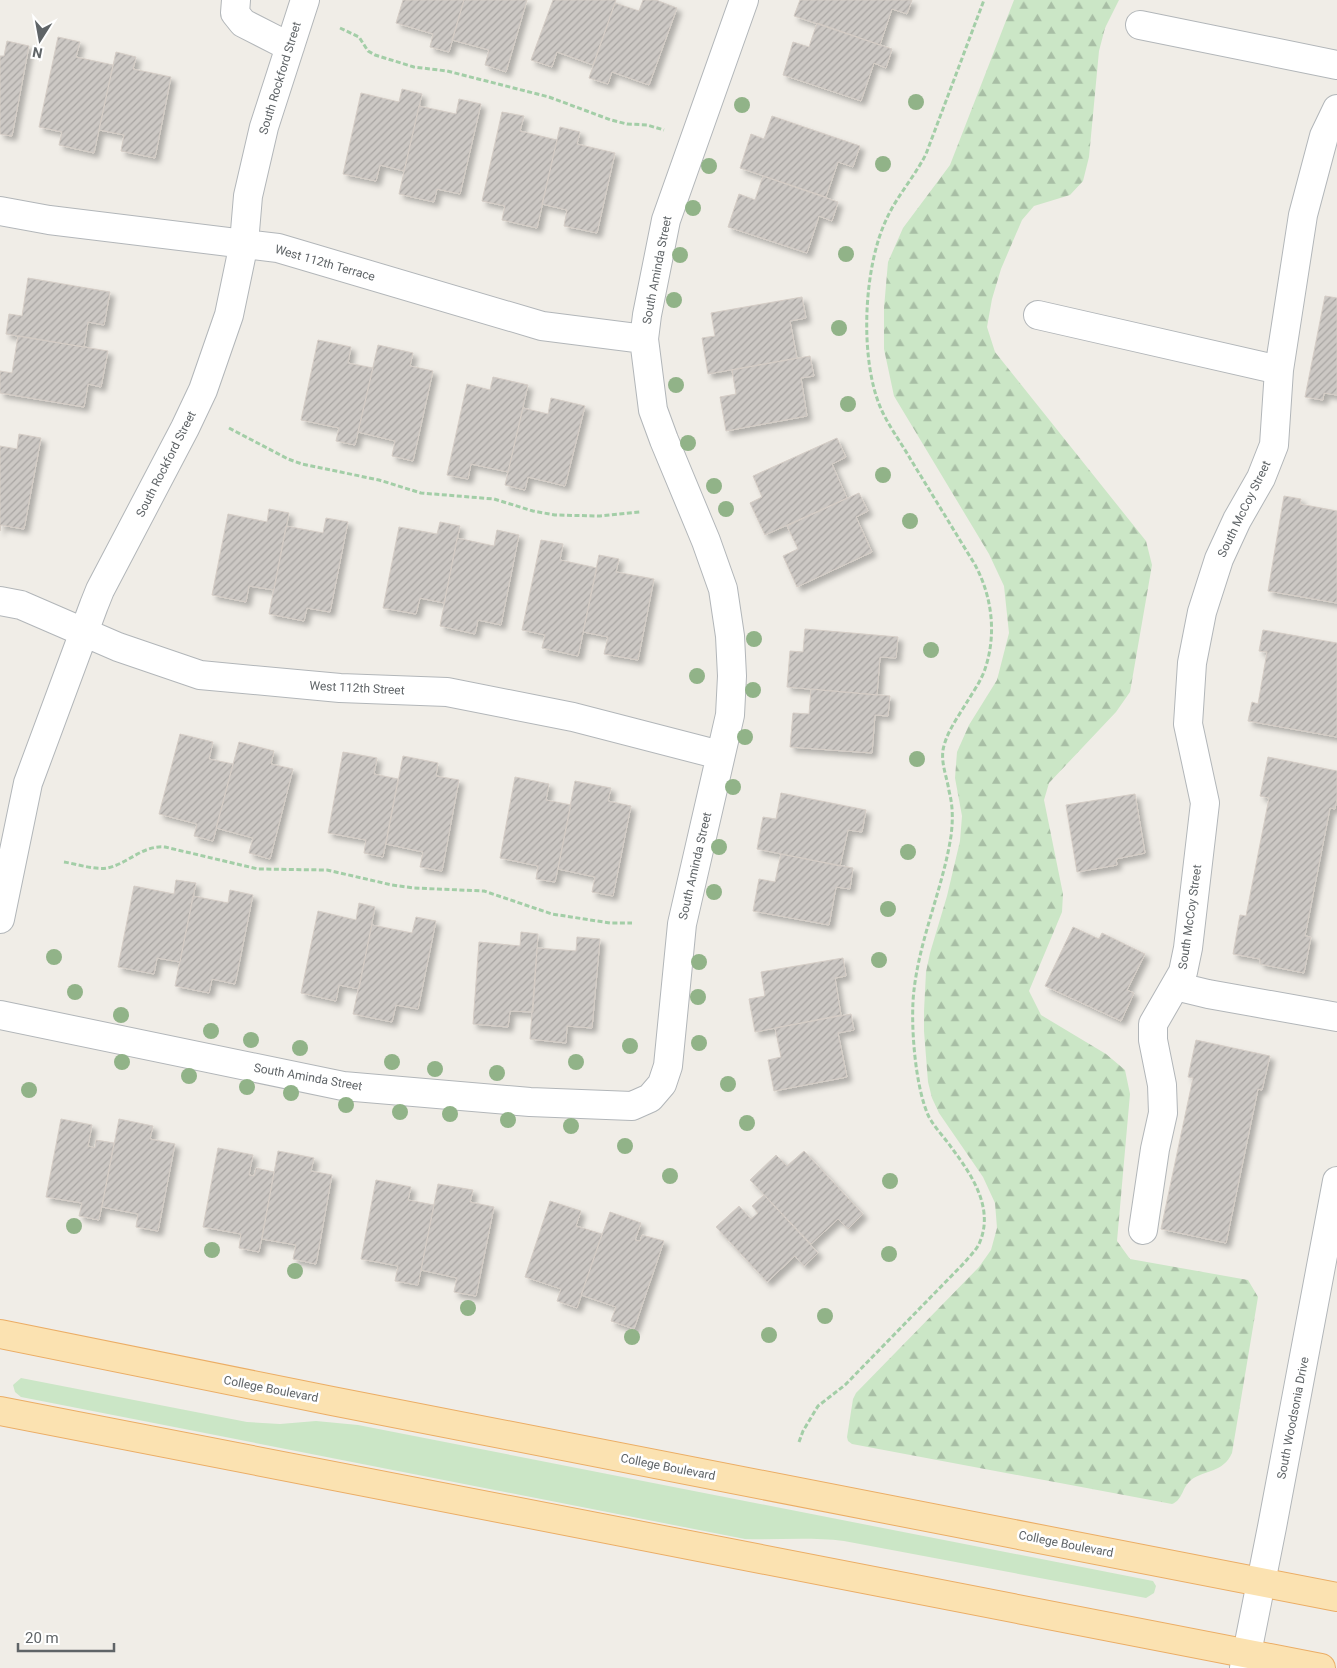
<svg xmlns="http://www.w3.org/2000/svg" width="1337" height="1668" font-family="Roboto,sans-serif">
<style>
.grass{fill:#cbe6c6}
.forest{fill:url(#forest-firs)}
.building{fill:url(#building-hatch);stroke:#d5cdc6;filter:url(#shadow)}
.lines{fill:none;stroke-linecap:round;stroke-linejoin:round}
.minor-casing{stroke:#b2b6b9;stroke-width:30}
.major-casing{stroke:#ebad65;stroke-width:30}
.path{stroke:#a3cea7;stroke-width:3;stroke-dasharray:5 2.5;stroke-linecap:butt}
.minor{stroke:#fff;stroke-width:28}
.major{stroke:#fbe2b1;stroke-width:28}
.tree{fill:#91b388}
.labels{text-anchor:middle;stroke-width:5;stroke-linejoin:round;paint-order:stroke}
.street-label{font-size:12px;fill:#5f6467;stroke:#fff}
</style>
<defs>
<pattern id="forest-firs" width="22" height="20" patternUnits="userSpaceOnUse" patternTransform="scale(1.25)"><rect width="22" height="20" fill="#cbe6c6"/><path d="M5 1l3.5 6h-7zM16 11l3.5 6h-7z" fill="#a8bea5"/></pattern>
<pattern id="building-hatch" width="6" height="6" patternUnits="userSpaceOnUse" patternTransform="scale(1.25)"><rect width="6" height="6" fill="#ccc8c4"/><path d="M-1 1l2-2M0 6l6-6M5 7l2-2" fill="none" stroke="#a9a6a3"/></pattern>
<filter id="shadow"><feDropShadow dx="4.5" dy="4.5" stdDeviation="2.5" flood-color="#0004"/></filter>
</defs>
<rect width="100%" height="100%" fill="#f0ede7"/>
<!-- grass -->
<path class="grass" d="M21 1378 247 1422 280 1424 316 1421 358 1425 1153 1581 1156 1586 1154 1593 1146 1598 844 1541C811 1537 778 1540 745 1539L21 1397 15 1392 13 1385Z"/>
<!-- forest -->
<path class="forest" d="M1014 0H1119L1105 28 1099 51 1089 157 1083 181 1070 195 1034 206 1022 220 1001 269 992 299 987 327 995 352 1146 541 1152 565 1130 692 1116 712 1049 783 1044 800 1063 894 1062 912 1029 991 1041 1015 1106 1054 1125 1070 1130 1094 1117 1241 1130 1259 1248 1280 1258 1297 1232 1453C1223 1473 1206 1469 1191 1480 1182 1487 1183 1500 1172 1504L852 1444 848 1441 847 1437 853 1399 856 1393 979 1267 991 1250 997 1228 995 1203 983 1177 939 1113 932 1098 928 1082 924 1031V1011L926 972 930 953 947 896 960 841 962 816 955 778 957 752 969 725 997 680 1009 633 1004 586 989 554 894 396 884 349V308L888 262 903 228 950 165Z"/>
<!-- building -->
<path class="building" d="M403 0H464L449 52 430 47 433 34 396 23Z
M464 0H527L506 72 485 65 489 50 452 40Z
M553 0H616L593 65 557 52 552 67 531 60Z
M643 0H656L677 8 649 85 612 72 608 84 589 78 615 3 639 11Z
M800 0H912L907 14 892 9 880 45 794 16Z
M817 23 892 49 886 68 874 63 861 101 783 75 793 42 809 47Z
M58 37 80 42 76 57 113 65 94 153 59 145 62 132 39 127Z
M7 41 29 46 12 136 0 134V56H4Z
M116 52 136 57 133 69 171 77 155 158 121 151 124 135 99 130Z
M402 89 422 94 404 171 380 165 376 181 343 174 361 93 399 102Z
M459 99 481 104 460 194 437 189 434 202 399 194 419 106 456 114Z
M502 112 524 116 520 131 557 140 537 228 502 220 505 206 482 201Z
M772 116 860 146 853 167 838 162 826 197 740 168 751 134 764 139Z
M560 127 580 132 577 144 615 153 597 233 564 226 567 210 542 204Z
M763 176 838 202 832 221 819 216 807 253 728 227 739 194 755 200Z
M28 278 110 292 104 325 88 322 84 347 6 334 9 314 22 316Z
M1325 296 1337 298V395L1324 393 1323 400 1305 397Z
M802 297 806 318 790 321 797 358 708 374 702 338 715 336 711 313Z
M18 336 108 351 101 387 88 384 84 407 0 393V371L12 373Z
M318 340 351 347 348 363 373 368 355 445 336 441 339 428 301 420Z
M378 345 413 353 410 366 433 371 413 461 392 456 395 441 358 432Z
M810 356 814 376 801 378 807 416 726 431 720 397 736 394 732 370Z
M493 377 528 385 508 472 471 464 468 479 447 475 467 384 490 390Z
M551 398 585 406 565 486 528 477 525 490 505 485 523 408 548 414Z
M19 434 41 438 24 529 1 525 0 531V446L17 449Z
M837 438 846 457 832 464 847 498 765 535 750 503 762 497 753 476Z
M859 493 868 511 856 517 872 552 797 587 783 556 798 549 787 526Z
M1284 496 1301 499 1300 504 1337 511V603L1268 591Z
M269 509 289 513 274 590 249 586 246 602 212 595 228 514 267 522Z
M326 518 348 522 330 612 307 608 304 621 269 614 286 526 323 533Z
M440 522 460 526 444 603 420 598 416 614 383 608 399 527 437 534Z
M497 530 519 535 501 625 478 620 475 634 440 626 457 538 494 546Z
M541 540 563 544 560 560 597 568 578 656 542 648 545 635 522 630Z
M599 555 619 559 616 572 654 579 638 660 604 654 608 637 583 632Z
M805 629 898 637 896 658 880 657 877 695 787 687 790 651 803 652Z
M1263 630 1337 643V737L1248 721 1252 702 1258 704 1267 652 1259 651Z
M811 689 890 696 888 716 875 715 872 753 790 747 793 713 809 714Z
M180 734 213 742 209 759 233 764 213 841 194 836 197 824 159 814Z
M239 742 274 751 271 764 293 769 270 859 249 853 253 838 216 828Z
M343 752 377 758 374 774 398 779 383 857 364 853 366 840 328 833Z
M403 756 438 763 436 776 459 780 442 871 420 867 423 852 386 844Z
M1268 757 1337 771V798L1335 809 1330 808 1305 936 1311 937 1304 973 1260 964V959L1233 954 1240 915 1246 916 1269 798 1260 796Z
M515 777 549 784 546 800 571 805 555 882 536 879 538 866 500 858Z
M575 781 611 788 608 801 631 806 613 896 592 892 595 877 558 869Z
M781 793 866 810 862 832 848 830 840 866 757 849 763 817 776 819Z
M1135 794 1145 853 1116 859 1117 865 1077 872 1066 805Z
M781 854 853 868 850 889 836 887 829 925 753 911 759 879 775 882Z
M176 880 196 883 180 962 157 958 154 974 118 967 134 886 174 894Z
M230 890 253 895 235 984 212 979 209 993 175 986 193 896 228 903Z
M359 903 375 907 359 989 339 985 336 1001 301 993 318 911 356 920Z
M416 917 436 921 418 1009 396 1005 392 1022 353 1014 372 925 412 933Z
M1073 927 1099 939 1102 933 1145 954 1127 990 1134 993 1121 1021 1045 986Z
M521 932 538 934 533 1012 510 1011 508 1027 473 1024 479 942 520 946Z
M577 937 600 939 592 1028 567 1026 566 1043 530 1039 537 948 576 951Z
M843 958 846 976 835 978 841 1015 755 1032 749 999 765 996 761 972Z
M851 1014 854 1030 838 1033 847 1077 774 1091 768 1060 781 1057 775 1028Z
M1196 1040 1270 1056 1262 1090 1258 1089 1226 1243 1161 1229 1193 1078 1188 1077Z
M61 1119 92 1125 88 1146 95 1148 96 1140 114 1143 99 1220 79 1216 82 1203 46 1197Z
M119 1119 153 1126 150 1139 175 1144 158 1231 136 1227 138 1214 102 1207Z
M218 1148 253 1155 249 1175 254 1176 256 1168 274 1172 259 1252 239 1248 241 1234 203 1227Z
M278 1151 314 1158 311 1171 332 1175 316 1264 293 1259 296 1245 262 1239Z
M804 1151 863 1214 848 1229 838 1219 811 1244 750 1180 776 1155 787 1166Z
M376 1180 411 1187 408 1200 434 1205 418 1285 395 1281 398 1266 361 1259Z
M438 1184 473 1190 470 1202 494 1207 476 1296 454 1292 457 1278 421 1270Z
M764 1195 818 1253 804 1266 795 1256 767 1282 716 1227 739 1206 751 1219 758 1213 752 1206Z
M550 1201 581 1211 576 1226 602 1234 577 1308 557 1301 561 1289 525 1277Z
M610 1212 641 1223 635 1240 640 1241 642 1235 664 1241 634 1329 611 1321 616 1307 581 1295Z"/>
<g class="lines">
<defs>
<path id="minor" d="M236 0 235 13 243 23 290 47
M1140 25 1337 65
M0 211 49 220 278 248 542 326 644 339
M1038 315 1279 370
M0 601 21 605 118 647 200 675 340 688 447 692 573 717 720 755
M0 919 28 783 94 605 100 590 185 428 203 390 229 315 244 243 248 196 264 127 305 0
M1175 986 1208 994 1337 1017
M0 1015 343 1086 530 1102 632 1106 650 1098 662 1084 668 1066 682 924 730 715 732 676 730 636 723 589 706 541 664 440 653 410 644 339 647 315 666 220 744 0
M1143 1230 1155 1149 1163 1113 1162 1085 1153 1040V1024L1183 972 1188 948 1205 803 1188 724 1192 663 1202 612 1219 559 1237 520 1261 478 1274 445 1279 370 1303 215 1324 136 1337 109
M1244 1668 1272 1527 1337 1181"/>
<path id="major" d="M0 1334 332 1401 1337 1597
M0 1411 1321 1668"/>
</defs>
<!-- minor casing -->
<use href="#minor" class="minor-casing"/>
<!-- major casing -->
<use href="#major" class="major-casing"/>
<!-- path -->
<path class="path" d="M340 28 359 37 368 51 375 55 414 67 447 71 549 97 611 120 627 124 647 125 664 130
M229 428 288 459 302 464 379 480 421 493 494 499 533 511 555 515 600 516 640 512
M64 862C77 864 94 870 107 868 128 864 142 845 165 847L258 869 327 870 392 885 414 888 484 891 552 914 610 923H632
M799 1442 803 1431 818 1406 845 1385 965 1262C970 1256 976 1250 979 1244 995 1209 972 1175 951 1147 944 1137 935 1128 929 1117 915 1088 910 1022 914 990 920 937 943 888 951 836 953 820 953 806 949 791 947 777 941 764 943 750 946 733 958 717 967 702 973 692 981 681 985 669 997 634 992 595 974 563 953 529 932 494 911 460 902 444 890 428 882 411 859 362 863 267 887 218 897 196 915 176 926 154L984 0"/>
<!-- minor -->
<use href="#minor" class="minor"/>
<!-- major -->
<use href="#major" class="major"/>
</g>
<!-- trees -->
<g class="tree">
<circle cx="916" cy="102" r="8"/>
<circle cx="742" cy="105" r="8"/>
<circle cx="883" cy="164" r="8"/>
<circle cx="709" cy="166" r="8"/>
<circle cx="693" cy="208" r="8"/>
<circle cx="846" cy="254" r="8"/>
<circle cx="680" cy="255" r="8"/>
<circle cx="674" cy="300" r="8"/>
<circle cx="839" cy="328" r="8"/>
<circle cx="676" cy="385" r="8"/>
<circle cx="848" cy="404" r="8"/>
<circle cx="688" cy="443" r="8"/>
<circle cx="883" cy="475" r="8"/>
<circle cx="714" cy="486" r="8"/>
<circle cx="726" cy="509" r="8"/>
<circle cx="910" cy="521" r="8"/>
<circle cx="754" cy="639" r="8"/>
<circle cx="931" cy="650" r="8"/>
<circle cx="697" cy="676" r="8"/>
<circle cx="753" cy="690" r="8"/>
<circle cx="745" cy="737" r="8"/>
<circle cx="917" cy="759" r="8"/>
<circle cx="733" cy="787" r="8"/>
<circle cx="719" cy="847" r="8"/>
<circle cx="908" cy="852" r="8"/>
<circle cx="714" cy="892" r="8"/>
<circle cx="888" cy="909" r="8"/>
<circle cx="54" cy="957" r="8"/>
<circle cx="879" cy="960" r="8"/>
<circle cx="699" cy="962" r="8"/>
<circle cx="75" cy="992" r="8"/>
<circle cx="698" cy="997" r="8"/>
<circle cx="121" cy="1015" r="8"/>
<circle cx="211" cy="1031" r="8"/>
<circle cx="251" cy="1040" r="8"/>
<circle cx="699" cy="1043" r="8"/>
<circle cx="630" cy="1046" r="8"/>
<circle cx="300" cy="1048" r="8"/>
<circle cx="122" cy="1062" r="8"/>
<circle cx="392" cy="1062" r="8"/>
<circle cx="576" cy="1062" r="8"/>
<circle cx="435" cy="1069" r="8"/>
<circle cx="497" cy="1073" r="8"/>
<circle cx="189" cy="1076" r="8"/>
<circle cx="728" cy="1084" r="8"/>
<circle cx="247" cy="1087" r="8"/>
<circle cx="29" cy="1090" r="8"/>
<circle cx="291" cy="1093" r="8"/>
<circle cx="346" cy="1105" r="8"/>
<circle cx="400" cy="1112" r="8"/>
<circle cx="450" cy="1114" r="8"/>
<circle cx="508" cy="1120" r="8"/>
<circle cx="747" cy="1123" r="8"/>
<circle cx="571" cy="1126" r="8"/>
<circle cx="625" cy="1146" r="8"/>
<circle cx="670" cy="1176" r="8"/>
<circle cx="890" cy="1181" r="8"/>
<circle cx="74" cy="1226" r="8"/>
<circle cx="212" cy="1250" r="8"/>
<circle cx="889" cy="1254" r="8"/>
<circle cx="295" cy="1271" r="8"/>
<circle cx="468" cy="1308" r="8"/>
<circle cx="825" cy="1316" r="8"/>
<circle cx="769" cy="1335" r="8"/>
<circle cx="632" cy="1337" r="8"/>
</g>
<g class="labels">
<!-- street labels -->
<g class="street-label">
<text transform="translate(280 78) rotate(-73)" y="4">South Rockford Street</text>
<text transform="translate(325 263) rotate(16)" y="4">West 112th Terrace</text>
<text transform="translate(657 270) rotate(-79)" y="4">South Aminda Street</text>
<text transform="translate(166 464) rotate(-63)" y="4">South Rockford Street</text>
<text transform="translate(1244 509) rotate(-64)" y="4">South McCoy Street</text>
<text transform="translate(357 688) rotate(3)" y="4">West 112th Street</text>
<text transform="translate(695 866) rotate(-77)" y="4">South Aminda Street</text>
<text transform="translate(1190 917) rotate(-82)" y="4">South McCoy Street</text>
<text transform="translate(308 1077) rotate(10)" y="4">South Aminda Street</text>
<text transform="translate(271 1389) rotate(11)" y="4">College Boulevard</text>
<text transform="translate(1293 1418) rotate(-79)" y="4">South Woodsonia Drive</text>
<text transform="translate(668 1467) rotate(11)" y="4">College Boulevard</text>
<text transform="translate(1066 1544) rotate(11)" y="4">College Boulevard</text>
</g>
</g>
<!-- north arrow -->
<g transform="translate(40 40) rotate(191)" stroke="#ffffff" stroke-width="4" paint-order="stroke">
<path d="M0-4L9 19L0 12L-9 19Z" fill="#5f6467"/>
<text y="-8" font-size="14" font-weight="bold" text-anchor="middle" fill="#5f6467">N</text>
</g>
<!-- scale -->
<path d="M18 1643v8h96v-8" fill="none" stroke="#5f6467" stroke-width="2.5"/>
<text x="25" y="1643" font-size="15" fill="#5f6467" stroke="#ffffff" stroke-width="4" paint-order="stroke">20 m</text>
</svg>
